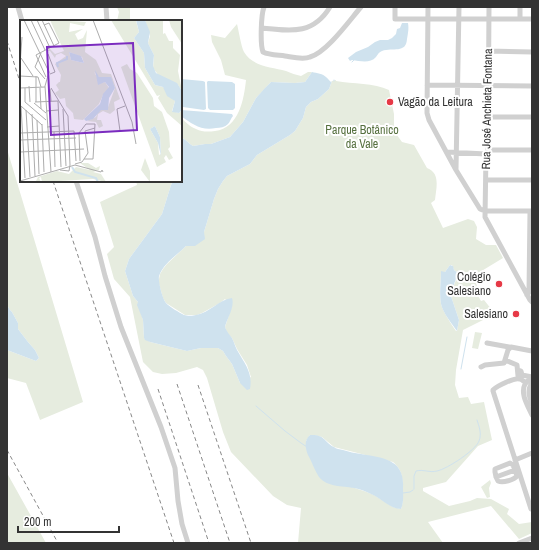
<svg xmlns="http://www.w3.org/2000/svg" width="539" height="550" font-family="'Archivo Narrow',sans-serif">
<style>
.green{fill:#e6ecdf;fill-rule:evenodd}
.water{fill:#cfe2ee}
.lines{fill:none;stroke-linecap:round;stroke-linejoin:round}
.stream{stroke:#cfe2ee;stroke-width:1}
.minor{stroke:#d0d0d0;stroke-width:5}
.rail{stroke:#888;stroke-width:1;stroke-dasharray:4 3;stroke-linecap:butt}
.poi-dot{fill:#e63946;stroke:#fff;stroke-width:1.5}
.labels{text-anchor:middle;stroke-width:4;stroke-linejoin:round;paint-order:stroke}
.poi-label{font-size:12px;fill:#333;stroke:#fff;text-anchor:end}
.street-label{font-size:12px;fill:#333;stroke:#fff}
.park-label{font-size:12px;fill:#56703f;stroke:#fff}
.inset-river{fill:none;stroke:#cfe2ee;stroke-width:2}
.inset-road{fill:none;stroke:#adadad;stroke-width:1}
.view{fill:#7b2cbf;fill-opacity:0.15;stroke:#7b2cbf;stroke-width:2}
.inset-edge{fill:none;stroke:#333;stroke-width:2}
</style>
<rect width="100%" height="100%" fill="#fff"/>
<!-- green -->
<path class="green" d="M117 7H130V21H117L119 12Z
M237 24C239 32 241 46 244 52 253 67 272 67 286 71 291 73 296 75 301 76L308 72H312L305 82 295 83 271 82 256 98 243 122 230 137 211 144H205L193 146C189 144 185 138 181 138V118C186 122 190 127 196 129 202 132 208 132 215 131 239 128 244 99 246 80L225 75 221 60 212 42 211 35 225 38Z
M336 80V81C353 84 374 83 389 90L394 114V131L402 142 414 145 427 168C441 173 436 189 435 200L431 203 443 228 468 219 474 221 477 227 476 239 486 245H496L503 258 475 275 477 287 479 292 477 294 481 301 484 300 492 310 488 314 484 315 483 320 463 330 456 370 455 385 459 398 468 397 471 404 484 402 492 440 478 446 446 482 423 488V491L449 506 470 501 477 498 491 499 509 509 507 514 519 524 532 522V533L519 539 491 506 428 522 443 543H298L301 508 287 505 273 496 231 452 223 432 207 378 203 370 197 367 176 373 162 374 153 372 143 362 130 297 114 279 107 254 114 247 100 202 137 185 136 181H173L171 185 162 214 129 259 125 271 133 296 138 302 143 320 144 338 150 342 187 351 201 348H218L223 351 226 356 232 364 240 383 251 377 247 365 237 349 232 338 227 333 225 327 232 306 225 299 220 303 202 313 197 315H185L166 303 163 298 159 284V279L160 274 163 269 167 264 186 246 204 239V232L214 199 218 189 223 181 227 176 250 164 257 155 290 135 295 131 303 118 306 107 311 102 318 99 329 89 332 81ZM450 265H452L454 270 457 272 458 275 452 290 451 296 459 320 457 331H456C452 325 443 312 441 304 439 293 441 282 441 272H445ZM310 435H314L322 437 334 447 393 462C404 472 402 479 403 493 403 499 403 503 401 509L393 507 374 495 364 491 320 477 306 447V441Z
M7 149 83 402 40 420 26 383 7 378V350L36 361 39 358 35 350 28 342 18 329V323L12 312 10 310 7 305Z
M475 332 482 333 478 349 472 348Z
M7 473 46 543H7Z
M490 480 491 483 489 488 490 497 487 498 481 487Z"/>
<!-- water -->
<path class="water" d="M402 23H408C409 29 408 33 407 39 406 54 393 47 382 51 379 52 378 54 376 57 370 64 360 61 352 60L350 61 348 58 356 52 368 47 375 42 380 40H388L392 38 396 34 397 29 400 28Z
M312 72C317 73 323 74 326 77 328 79 329 80 331 82L332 81 329 89 318 99 311 102 306 107 303 118 295 131 290 135 257 155 250 164 227 176 223 181 218 189 214 199 204 232 205 239 195 246H186C177 255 163 264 159 276 158 281 162 298 166 303 168 306 180 313 184 315 187 316 193 316 196 315 209 313 220 299 232 298 235 307 227 319 225 327 227 332 229 334 232 338 234 342 235 346 237 350 245 364 253 373 250 389L247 390 240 383 232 364 226 356 223 351 218 348H201L187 351 150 342 145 340 144 338 143 320 137 305 138 302 133 296 125 271 129 259 162 214 171 185 173 181H181V138C185 138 189 144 193 146L205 144H211L230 137 243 122 256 98 265 88 271 82 295 83 305 82Z
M181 79 203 81 205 82 206 109 204 110 183 107 181 106Z
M208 81 232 82 235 84V108L233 110H210L208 108 207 82Z
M181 110 232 114 233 116C231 118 230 122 228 124 225 127 220 128 216 128 201 131 192 124 181 116Z
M450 265 453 266 454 270 458 273 452 290 451 296 459 320 457 331C452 324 443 313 441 304 439 293 441 282 441 271L445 272Z
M7 305 10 310 12 312 18 323V329L28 342 35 350 39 358 36 361 7 350Z
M310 435C325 434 324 442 334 447 336 449 340 449 343 450 349 452 355 453 361 454 383 458 405 459 403 488 403 495 404 502 401 509 390 509 381 498 371 494 365 491 360 489 354 488 342 486 327 487 319 477 315 471 312 462 308 455 305 448 304 440 310 435Z"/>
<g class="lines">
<!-- stream -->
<path class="stream" d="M352 62 354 60
M334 81V80
M461 369 467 337
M256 406 285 431 301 443 307 447
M414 489V476L416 471C423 469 430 473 437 471 447 469 476 450 479 441 482 434 479 426 477 420
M403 493 410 492 413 490"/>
<!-- minor -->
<path class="minor" d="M18 7 22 21
M106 7 107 21
M264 7C261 15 260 44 263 52 269 55 278 55 285 56 292 57 303 60 310 57 327 52 349 21 361 7
M395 7V19H532
M428 7 427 113 429 120 456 170 480 209 485 211H532
M489 7 488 150 486 154 485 217 530 300 532 302
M520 19V7
M262 28C291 31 313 35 330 7
M488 51 532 52
M427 85 532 86
M488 117H532
M488 150H532
M447 152 486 154
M456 169 459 7
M486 180H532
M76 181 95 237 105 276 121 327 161 427 175 468 178 501 182 524 188 543
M527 295 529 292 530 211
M487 343 509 347
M505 360 517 365 518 376 519 379
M481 367 485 365 504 363 508 350 511 347 532 351
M518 370 521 371 522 375 532 377
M532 377C530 379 527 381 525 384 520 394 528 406 532 415
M526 383C524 382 523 380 520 379 515 377 497 386 493 390V391L531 509
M532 383C527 390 529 396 532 404
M515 460 532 453
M510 463 513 465 515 470 496 477 495 472V469Z
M496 477 498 481C503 483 514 480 517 476L515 470
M519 543 532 538"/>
<!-- rail -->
<path class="rail" d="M7 41 21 85
M53 181 174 543
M177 384 230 543
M198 385 251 543
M158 389 209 543
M7 450 58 543"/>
</g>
<!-- markers -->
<g class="poi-dot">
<circle cx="390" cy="102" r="4"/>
<circle cx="499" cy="284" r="4"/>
<circle cx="516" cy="314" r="4"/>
</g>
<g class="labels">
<!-- poi labels -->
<g class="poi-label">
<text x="398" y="106" text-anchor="start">Vagão da Leitura</text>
<text x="491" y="281">Colégio<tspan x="491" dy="14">Salesiano</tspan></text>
<text x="508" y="318">Salesiano</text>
</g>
<!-- street labels -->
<g class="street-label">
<text transform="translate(487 109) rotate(-89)" y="4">Rua José Anchieta Fontana</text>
</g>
<!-- park labels -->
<g class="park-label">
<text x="362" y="134">Parque Botânico<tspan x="362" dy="14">da Vale</tspan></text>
</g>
</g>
<!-- overview -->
<g transform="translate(20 20)">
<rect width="162" height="162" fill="#fff"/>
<path d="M30 0 66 2 64 6 50 3 49 12 63 9 55 14 58 20 63 18 67 10 65 32 76 40 82 53 91 54 100 79 94 82 95 90 90 94 83 91 78 94 77 100H81L83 106 79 108 76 102 67 101 76 97 79 90H87L95 68 90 57H79L74 52 79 60 78 64 85 62 89 68 83 75 79 84 63 100 54 99 53 93 46 86 45 78 40 79 35 73 39 70 36 65 39 62H33H40L41 55 35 44 46 36 41 33 36 35 35 38 30 31H26L30 29 35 34 44 31ZM49 32 62 37 64 43 51 40ZM91 0 116 1 119 12 114 18 124 33 125 48 135 65 143 67 155 81 152 91 159 93 162 90V106L147 93 138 78 140 75 137 76ZM125 0H143V14L145 13 149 21H153V28L160 35 158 51 162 71 158 65 139 56 133 48 134 35 128 23 130 16ZM149 0H162V24L151 7ZM107 44 110 49 117 53 133 78 134 86 142 92 149 112 150 127 148 129 153 138 149 140 146 135 144 138 146 142 137 147 101 47ZM135 106 140 117 141 134 139 135 138 123 130 109ZM125 138 130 151V162L121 150ZM60 143H68L76 148 80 146 79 150 73 152 81 154 86 162 73 159 22 162 21 157 19 158 21 162 16 161 18 157 37 151 49 154 56 147 70 150Z" fill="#e6ecdf" fill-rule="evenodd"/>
<path d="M116 0H125L130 12 128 23 134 35 133 46 136 53 157 63 162 71V90L159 93 152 92 155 81 147 76 143 67 135 65 125 48 124 33 114 18 119 12ZM49 32 61 36 64 43 51 40ZM75 50 79 57H91L95 68 89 78 88 90H81L73 99 66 101 64 99 80 84 83 74 89 67 85 62 78 65ZM135 106 140 117 141 136 138 123 130 109Z" fill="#cfe2ee"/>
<path class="inset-river" d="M38 47 37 43 47 39V36M52 147 55 152 76 158 78 162"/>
<path class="inset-road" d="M4 0 29 52 25 66 31 152M11 0 25 30M17 0 30 28M22 0 34 26M73 0 112 102 116 124M24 5 29 3 39 23 16 35 26 57M21 33 15 47 25 59M28 34 35 52 30 54M1 38 13 56M0 45 2 17M0 56 18 57 21 67M9 66 10 82M0 68 25 67M5 68V82L26 100M20 68 21 89M31 68 48 96 50 145M30 69 31 81M38 81 41 147M15 82 38 81M16 82V56M14 83 26 93M1 86 5 158M1 86 22 105M43 89 46 146M6 90 10 157M26 91 38 90M12 94 15 156M17 100 19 154M22 104 24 152M27 107 39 106M100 111 97 89 105 86M34 112 35 147M0 113 54 111 56 141M0 120 56 118M0 132 64 129M60 141 59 113 66 104H75L73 139H64M55 144 62 142 68 133 65 111 75 108M40 150 49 151 50 145M0 161 55 145 81 152 82 150 83 152"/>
<path class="view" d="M113 23 117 110 31 115 27 27Z"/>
<rect width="162" height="162" class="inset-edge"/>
</g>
<!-- border -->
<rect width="539" height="550" fill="none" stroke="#333333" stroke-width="16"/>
<!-- scale -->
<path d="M18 526v6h101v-6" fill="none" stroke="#333333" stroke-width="2"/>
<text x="24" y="526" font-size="12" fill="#333333" stroke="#ffffff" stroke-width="3" paint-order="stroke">200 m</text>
</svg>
